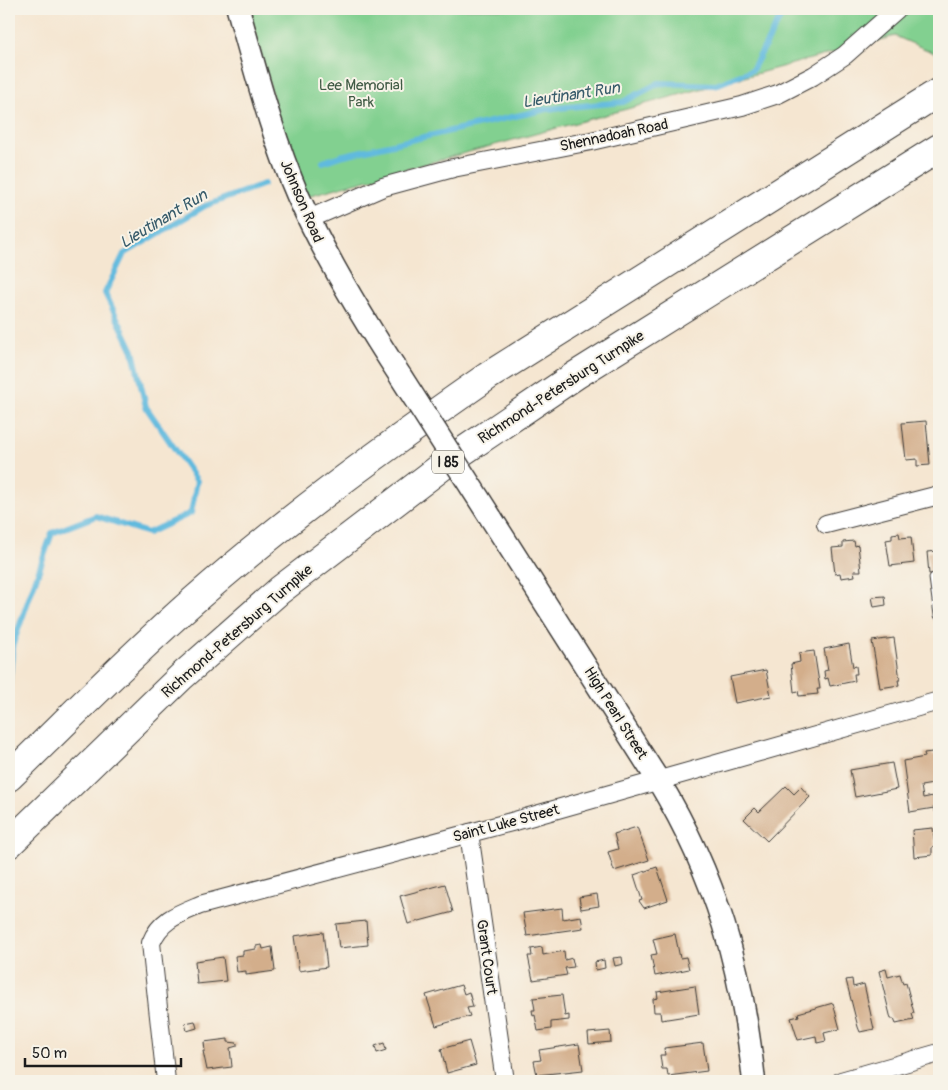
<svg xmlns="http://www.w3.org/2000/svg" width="948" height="1090" font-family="Pangolin,sans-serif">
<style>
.green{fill:#82d090;stroke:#4f7656}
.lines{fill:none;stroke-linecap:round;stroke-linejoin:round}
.stream{stroke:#60bade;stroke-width:6}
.building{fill:#d3ae8b}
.service-casing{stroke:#3d3a37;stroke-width:11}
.minor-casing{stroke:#3d3a37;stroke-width:20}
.tertiary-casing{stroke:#3d3a37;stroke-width:25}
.motorway-casing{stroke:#3d3a37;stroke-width:30}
.service{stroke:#fff;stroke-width:9}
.minor{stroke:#fff;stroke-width:18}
.tertiary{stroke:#fff;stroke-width:22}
.motorway{stroke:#fff;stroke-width:28}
.tertiary-bridge-casing{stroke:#3d3a37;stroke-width:25;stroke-linecap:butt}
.tertiary-bridge{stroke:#fff;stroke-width:22}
.labels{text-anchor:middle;stroke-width:4;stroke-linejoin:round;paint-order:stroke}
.shield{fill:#f7f3e8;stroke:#5e5c59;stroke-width:1}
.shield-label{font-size:14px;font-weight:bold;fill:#1c1c1c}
.park-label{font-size:15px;fill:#405b45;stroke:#f7f3e8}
.street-label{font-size:15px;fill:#1c1c1c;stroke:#f7f3e8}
.water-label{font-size:16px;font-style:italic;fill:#375b6a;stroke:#f7f3e8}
</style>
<rect width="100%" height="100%" fill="#f7f3e8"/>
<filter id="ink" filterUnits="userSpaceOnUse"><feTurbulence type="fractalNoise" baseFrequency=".02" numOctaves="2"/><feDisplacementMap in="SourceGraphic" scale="10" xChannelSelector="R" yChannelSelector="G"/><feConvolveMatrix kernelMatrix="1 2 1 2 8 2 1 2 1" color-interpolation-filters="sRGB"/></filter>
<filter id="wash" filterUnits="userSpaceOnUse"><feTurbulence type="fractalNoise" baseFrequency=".0096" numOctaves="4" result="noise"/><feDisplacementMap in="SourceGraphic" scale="20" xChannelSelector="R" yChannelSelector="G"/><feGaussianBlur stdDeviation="1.12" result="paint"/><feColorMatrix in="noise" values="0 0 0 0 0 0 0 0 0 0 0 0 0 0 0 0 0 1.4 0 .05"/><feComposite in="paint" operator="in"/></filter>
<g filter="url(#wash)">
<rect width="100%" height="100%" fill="#f5e6d1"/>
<!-- green -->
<path class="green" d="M249 9H939V55L895 36 300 198Z"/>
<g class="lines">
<!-- stream -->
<path class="stream" d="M323 162 340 156 547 109 623 102 659 83 716 85 752 70 785 9
M9 684 13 644 52 533 96 516 148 533 191 513 197 481 146 407 133 351 105 293 124 254 205 206 264 184"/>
</g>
<g id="blocks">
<!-- building -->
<path class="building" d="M926 421 930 465 917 466V459L906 460 902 423Z
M899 533 900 538 911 537 914 563 890 566 886 540 892 539V534Z
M854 541 855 546 858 545 861 571H854L855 576 841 578 840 573 835 574 832 548 843 547V542Z
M939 551V573L929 574 927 552Z
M885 596 886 605 874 607 872 597Z
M894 638 900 680H898L899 685 880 688 872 641Z
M849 644 853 667 856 666 857 674H854L855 681 830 686 828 678 825 679 824 671 828 670 824 649Z
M814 651 820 689H817L818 694 799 696 798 691 794 692 791 664 800 662 799 653Z
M766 670 771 696 735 703 730 677Z
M932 752 933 755 939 754V783L921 786 923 798 933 796 934 802 939 801V811H934V808L910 812 903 761 925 757 924 753Z
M892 763 897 789 855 797 850 770Z
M786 786 794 794 801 787 810 797 767 841 744 819 755 808 759 812Z
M637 827 649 860 614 871 608 852 618 849 614 834Z
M933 828 935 846 932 847V855L914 857 912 830Z
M657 867 668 900 644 908 639 901 642 900 634 875Z
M445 884 453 912 408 924 400 896Z
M597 894 599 906 581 909 579 897Z
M562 908 563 919 581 916 583 928 527 936 523 913Z
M366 921 368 945 339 948 336 924Z
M323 932 327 967 299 971 294 936Z
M675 934 680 958 686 957 689 969 655 976 651 955 657 954 653 939Z
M262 945 263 949 272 947 275 971 246 975V971L237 972 235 956 243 955V951L256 949V946Z
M542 947 543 955 564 951 565 960 572 958 574 967 565 968 567 975 533 980 528 956H532L531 949Z
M223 957 226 981 197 984 195 961Z
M622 957 623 964 615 966 613 958Z
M604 960 605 968 596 970 595 962Z
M886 969 888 977 900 974 903 984 906 983 914 1013 912 1014 914 1020 896 1024 894 1019H891L879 971Z
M852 979 853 987 864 984 874 1029 860 1032 858 1027 846 980Z
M461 985 464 994 469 992 473 1007 467 1008 470 1016 436 1026 426 995Z
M695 986 699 1014 661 1020 660 1012H654L653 999 658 998 657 992Z
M562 995 565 1016 569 1015V1020L551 1022V1029L538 1031 535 1015 533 1016 532 1010H535L533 998Z
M833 1003 840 1029 824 1033 826 1041 817 1043 816 1036 798 1040 791 1018 799 1016 798 1013Z
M195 1021 197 1028 187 1031 185 1023Z
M610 1031 611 1042 589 1044 588 1033Z
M228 1039V1042L237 1043V1046L230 1048 232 1067 207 1070 203 1051H205L204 1042Z
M469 1041 476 1065 447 1073 441 1049Z
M384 1043 386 1050 377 1053 375 1046Z
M703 1043 707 1071 668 1076 667 1069H662L660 1055H665L664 1048Z
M579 1044 583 1070 537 1075 534 1061 541 1060 539 1050Z"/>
</g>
</g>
<g filter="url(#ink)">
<use href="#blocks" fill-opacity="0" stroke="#3d3a37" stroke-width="1"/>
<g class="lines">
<defs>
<path id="service" d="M934 578 939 615"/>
<path id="minor" d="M309 219 383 187 453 168 591 141 742 106 778 94 813 76 845 55 897 9
M826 524 939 495
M469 833 505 1081
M166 1081 151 943C160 920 178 914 200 905L515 821 939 701
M841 1081 939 1053"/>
<path id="tertiary" d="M238 9C256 72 272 136 298 196 327 260 363 319 401 377
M491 518 658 780C717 878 742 968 754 1081"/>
<path id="motorway" d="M9 777C70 718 129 657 193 601 285 520 387 446 488 376L939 92
M9 844 181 677 280 590 453 458 576 375 939 148"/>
</defs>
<!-- service casing -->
<use href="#service" class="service-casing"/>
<!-- minor casing -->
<use href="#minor" class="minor-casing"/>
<!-- tertiary casing -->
<use href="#tertiary" class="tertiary-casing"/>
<!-- motorway casing -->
<use href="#motorway" class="motorway-casing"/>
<!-- service -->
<use href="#service" class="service"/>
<!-- minor -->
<use href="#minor" class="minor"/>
<!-- tertiary -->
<use href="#tertiary" class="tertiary"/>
<!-- motorway -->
<use href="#motorway" class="motorway"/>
<defs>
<path id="tertiary-bridge" d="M401 377 491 518"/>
</defs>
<!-- tertiary-bridge casing -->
<use href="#tertiary-bridge" class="tertiary-bridge-casing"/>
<!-- tertiary-bridge -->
<use href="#tertiary-bridge" class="tertiary-bridge"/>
</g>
</g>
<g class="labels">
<!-- shield labels -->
<rect class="shield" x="432" y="450.5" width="32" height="23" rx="4"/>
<g class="shield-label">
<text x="448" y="467">I 85</text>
</g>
<!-- park labels -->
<g class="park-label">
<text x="361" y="90">Lee Memorial<tspan x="361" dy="17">Park</tspan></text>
</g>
<!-- street labels -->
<g class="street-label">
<text transform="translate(614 135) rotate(-12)" y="5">Shennadoah Road</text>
<text transform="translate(302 201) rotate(67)" y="5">Johnson Road</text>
<text transform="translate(561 387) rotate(-33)" y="5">Richmond-Petersburg Turnpike</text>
<text transform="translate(237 631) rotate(-41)" y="5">Richmond-Petersburg Turnpike</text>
<text transform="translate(616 713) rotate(58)" y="5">High Pearl Street</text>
<text transform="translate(506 823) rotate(-15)" y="5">Saint Luke Street</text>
<text transform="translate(487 957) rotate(82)" y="5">Grant Court</text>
</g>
<!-- water labels -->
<g class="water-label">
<text transform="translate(571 94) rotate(-9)" y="6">Lieutinant Run</text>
<text transform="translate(163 218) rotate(-31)" y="6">Lieutinant Run</text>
</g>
</g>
<!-- margin -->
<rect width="948" height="1090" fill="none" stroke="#f7f3e8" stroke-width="30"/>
<!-- scale -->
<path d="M25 1058v8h156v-8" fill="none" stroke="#1c1c1c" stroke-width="2.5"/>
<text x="32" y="1058" font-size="15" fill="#1c1c1c" stroke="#f7f3e8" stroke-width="4" paint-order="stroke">50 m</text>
</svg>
